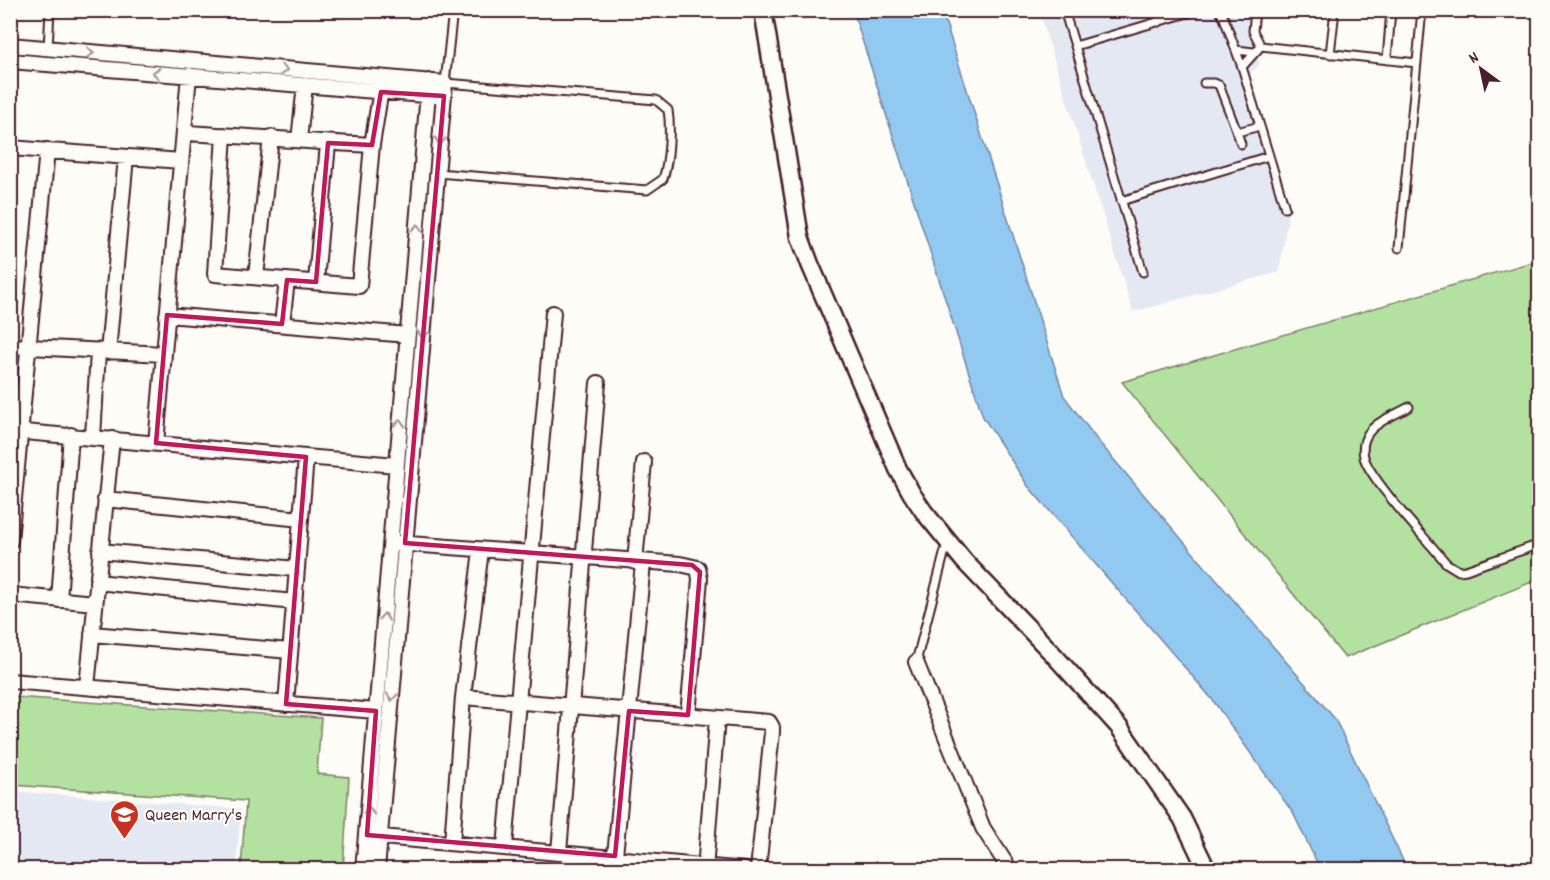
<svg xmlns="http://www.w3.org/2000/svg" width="1550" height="880" font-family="Dekko,sans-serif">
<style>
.built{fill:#e4e8f3}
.green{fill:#b2e1a0;stroke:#7e8066;stroke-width:1.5}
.water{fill:#91c9f0;stroke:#7585a1;stroke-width:1.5}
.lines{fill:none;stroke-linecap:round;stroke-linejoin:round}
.service-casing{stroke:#4a1f2b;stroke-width:11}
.minor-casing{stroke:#4a1f2b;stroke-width:18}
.tertiary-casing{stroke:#4a1f2b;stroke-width:21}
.service{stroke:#fdfcf7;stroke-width:7}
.minor{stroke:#fdfcf7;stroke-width:14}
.tertiary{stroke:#fdfcf7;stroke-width:16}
.oneway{stroke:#ac999b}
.marked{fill:none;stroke:#c2185b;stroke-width:4.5;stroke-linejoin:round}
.labels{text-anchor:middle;stroke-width:4.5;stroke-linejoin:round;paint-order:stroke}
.poi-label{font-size:18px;fill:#4a1f2b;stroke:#fdfcf7;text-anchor:start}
</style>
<rect width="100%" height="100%" fill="#fdfcf7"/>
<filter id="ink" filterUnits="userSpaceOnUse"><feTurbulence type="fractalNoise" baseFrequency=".0167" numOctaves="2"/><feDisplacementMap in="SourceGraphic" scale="12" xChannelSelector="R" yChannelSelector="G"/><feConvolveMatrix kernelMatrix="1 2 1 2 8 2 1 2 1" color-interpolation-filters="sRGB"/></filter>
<g filter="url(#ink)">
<!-- built -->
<path class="built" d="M1039 11H1254L1252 35 1260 64 1249 75 1289 211 1279 272 1133 312Z
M11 791 241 809 236 869H11Z"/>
<!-- green -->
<path class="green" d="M1539 260V579L1345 658 1122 382Z
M14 697 321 718 317 774 349 777 343 869H241L246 801 11 785V745Z"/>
<!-- water -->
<path class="water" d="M853 11H942L1064 396 1098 441 1335 719 1407 869H1320L1293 813 1212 699 1028 486 983 417Z"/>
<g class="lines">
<defs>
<path id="service" d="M1064 10 1075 46 1198 10
M1156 10 1159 22
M1219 10 1224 18 1242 67 1285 208
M1255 10 1253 31 1261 46 1417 63
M1075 46 1143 272
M48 49 50 10
M1236 50 1254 52
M1330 54 1334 19
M1387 60 1391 10
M1242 67 1261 46
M1204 83H1214L1219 85 1237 132
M1241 144 1237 132 1260 126
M437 173 647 190 663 179C669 161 671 129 668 110L656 100 445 83 453 10
M1121 201 1269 156
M1399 248 1422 10
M1409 407C1397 414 1379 420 1370 431 1364 438 1362 448 1364 457 1370 480 1429 542 1446 563L1459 571 1466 570 1540 544
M916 662 947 543"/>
<path id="minor" d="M10 45 445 83 377 870
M10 61 436 96
M184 133C247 136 309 142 372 145L359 286 215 274 224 135
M299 140 305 85
M372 145 382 83
M10 148 181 161
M256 277 271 137
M316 282 328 143
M167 315 408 335
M282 324 287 280
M10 346 164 354
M108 352 126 157
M13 431 396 465
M93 437 98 352
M156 443 189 75
M105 499 301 519
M10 541 47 150
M396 543 680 564 698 568 700 579 688 715
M100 551 297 569
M635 562 644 462
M97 582 294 602
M10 595 95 603
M59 600 71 435
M92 634 290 651
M916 662 983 828 1010 870
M10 681 376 711
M87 687 112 439
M463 697 769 722 772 727V732L758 870
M286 704 306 457
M371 836 745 870
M452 843 463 697 481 550
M505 847 553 313
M559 852 598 383
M615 856 643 563
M363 870 429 81
M705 870 717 718"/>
<path id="tertiary" d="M763 10 800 237 810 264 898 469 912 494 924 512 964 561 1052 653 1119 727 1182 818 1207 870"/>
</defs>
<!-- service casing -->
<use href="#service" class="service-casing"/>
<!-- minor casing -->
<use href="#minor" class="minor-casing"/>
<!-- tertiary casing -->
<use href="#tertiary" class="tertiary-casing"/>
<!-- service -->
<use href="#service" class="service"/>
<!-- minor -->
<use href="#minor" class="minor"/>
<!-- tertiary -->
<use href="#tertiary" class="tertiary"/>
</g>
<!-- one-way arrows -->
<defs><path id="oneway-chevron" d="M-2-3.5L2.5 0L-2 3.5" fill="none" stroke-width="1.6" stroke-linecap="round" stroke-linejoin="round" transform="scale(1.5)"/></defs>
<g class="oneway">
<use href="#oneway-chevron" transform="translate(90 53) rotate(5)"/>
<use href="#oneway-chevron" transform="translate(284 70) rotate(5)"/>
<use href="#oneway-chevron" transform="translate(156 73) rotate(-175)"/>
<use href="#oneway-chevron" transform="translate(440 141) rotate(95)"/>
<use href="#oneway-chevron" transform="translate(417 228) rotate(-85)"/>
<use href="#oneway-chevron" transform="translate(423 335) rotate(95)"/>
<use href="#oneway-chevron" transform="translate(400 423) rotate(-85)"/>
<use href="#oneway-chevron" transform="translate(384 617) rotate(-85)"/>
<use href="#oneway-chevron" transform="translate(392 697) rotate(95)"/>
<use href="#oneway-chevron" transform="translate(369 811) rotate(-86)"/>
</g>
</g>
<!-- marked area -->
<path class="marked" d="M381 92 444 96 405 543 692 565 700 572 688 715 629 711 615 856 367 835 376 711 286 704 306 457 156 443 167 315 282 324 287 280 316 282 328 143 372 145Z"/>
<!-- icons -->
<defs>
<symbol id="school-pin" viewBox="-11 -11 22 30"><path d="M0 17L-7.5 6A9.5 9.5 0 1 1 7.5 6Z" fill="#c8321e" stroke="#fdfcf7"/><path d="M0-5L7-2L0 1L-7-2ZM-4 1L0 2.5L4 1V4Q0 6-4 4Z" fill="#fff"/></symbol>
</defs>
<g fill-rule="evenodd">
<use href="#school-pin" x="108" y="798" width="33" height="45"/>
</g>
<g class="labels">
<!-- poi labels -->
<g class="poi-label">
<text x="145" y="820">Queen Marry's</text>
</g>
</g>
<!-- margin -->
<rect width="1550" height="880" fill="none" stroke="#fdfcf7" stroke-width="36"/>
<rect x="18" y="18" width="1514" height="844" fill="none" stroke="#4a1f2b" stroke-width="2" filter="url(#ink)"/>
<!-- north arrow -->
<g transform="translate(1481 69) rotate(327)" stroke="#fdfcf7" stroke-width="4.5" paint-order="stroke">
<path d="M0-4.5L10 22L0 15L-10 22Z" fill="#4a1f2b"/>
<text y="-9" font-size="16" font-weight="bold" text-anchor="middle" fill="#4a1f2b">N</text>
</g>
</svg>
